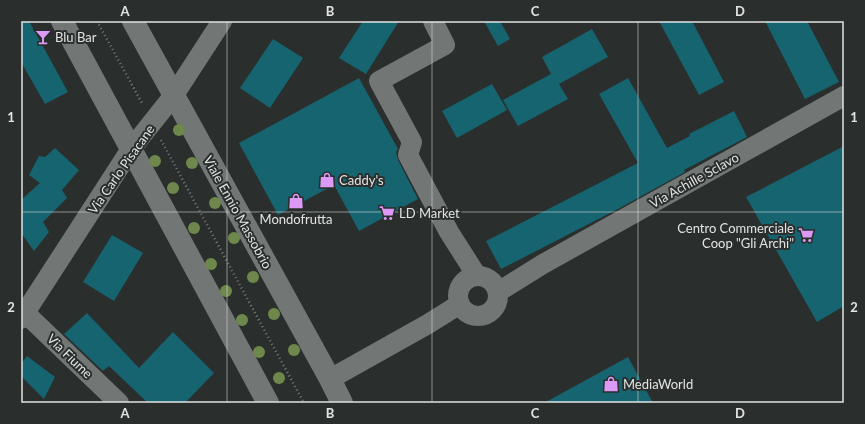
<svg xmlns="http://www.w3.org/2000/svg" width="865" height="424" font-family="Lato,sans-serif">
<style>
.building{fill:#16646f}
.lines{fill:none;stroke-linecap:round;stroke-linejoin:round}
.path{stroke:#787b7b;stroke-width:2.5;stroke-dasharray:1 3;stroke-linecap:butt}
.minor{stroke:#727675;stroke-width:20}
.secondary{stroke:#727675;stroke-width:22}
.tree{fill:#6d884a}
.grid{fill:none;stroke:#e2e4e4;stroke-width:1;stroke-opacity:0.55}
.labels{text-anchor:middle;stroke-width:4;stroke-linejoin:round;paint-order:stroke}
.poi-label{font-size:13px;fill:#e2e4e4;stroke:#2a2e2d;text-anchor:start}
.street-label{font-size:13px;fill:#e2e4e4;stroke:#2a2e2d}
.neatline{fill:none;stroke:#e2e4e4;stroke-width:1.5}
.grid-label{font-size:13px;text-anchor:middle;font-weight:bold;fill:#e2e4e4}
</style>
<rect width="100%" height="100%" fill="#2a2e2d"/>
<!-- building -->
<path class="building" d="M21 21H29L68 92 45 104 21 62Z
M363 21H399L366 74 339 58Z
M484 21H500L510 39 498 46Z
M659 21H692L724 82 699 95Z
M765 21H807L839 82 805 99Z
M592 29 608 57 559 84 568 99 518 126 503 100 551 74 542 57Z
M273 39 303 58 270 108 240 88Z
M359 78 398 149 396 152 398 160 418 199 359 231 334 185 278 215 239 143Z
M628 78 667 148 690 136 689 134 734 111 747 137 684 170 685 172 618 209 501 269 486 241 638 163 599 94Z
M492 84 507 110 457 138 442 111Z
M844 146V306L817 322 746 197Z
M55 148 79 170 62 190 67 198 43 222 49 232 34 251 21 233V200L40 183 29 175 39 156 45 157Z
M112 235 143 253 114 301 83 282Z
M87 313 139 368 173 332 214 373 185 403H148L109 366 103 371 64 334Z
M27 356 55 377 44 399 21 376V364Z
M628 357 653 403H544Z"/>
<g class="lines">
<!-- path -->
<path class="path" d="M97 21 143 105
M161 140 304 403"/>
<!-- minor -->
<path class="minor" d="M433 21 445 45 379 81 412 142 408 155 449 232 477 276
M458 296a20 20 0 1 1 40 0a20 20 0 1 1-40 0Z
M498 292 543 264 844 96
M21 309 119 403
M21 319 131 149 174 95 222 21
M330 379 428 324 460 304"/>
<!-- secondary -->
<path class="secondary" d="M62 21 268 403
M133 21 330 379 342 403"/>
</g>
<!-- trees -->
<g class="tree">
<circle cx="179" cy="130" r="6"/>
<circle cx="155" cy="161" r="6"/>
<circle cx="192" cy="163" r="6"/>
<circle cx="173" cy="188" r="6"/>
<circle cx="215" cy="203" r="6"/>
<circle cx="194" cy="228" r="6"/>
<circle cx="234" cy="238" r="6"/>
<circle cx="211" cy="264" r="6"/>
<circle cx="253" cy="277" r="6"/>
<circle cx="226" cy="291" r="6"/>
<circle cx="274" cy="314" r="6"/>
<circle cx="242" cy="320" r="6"/>
<circle cx="294" cy="350" r="6"/>
<circle cx="259" cy="352" r="6"/>
<circle cx="279" cy="378" r="6"/>
</g>
<!-- grid -->
<path class="grid" d="M227 21V403M432 21V403M638 21V403M21 212H844"/>
<!-- icons -->
<defs>
<symbol id="bar-bare" viewBox="-9 -9 18 18"><path d="M-6-5H6L.8 .8V4.5H3.5V6h-7V4.5H-.8V.8Z" fill="#dc99f5" stroke="#2a2e2d" stroke-width="2.5" paint-order="stroke"/></symbol>
<symbol id="shop-bare" viewBox="-9 -9 18 18"><path d="M-5-2.5h2.3a2.7 3.5 0 0 1 5.4 0H5L5.5 6h-11ZM-1.5-2.5h3a1.5 2.3 0 0 0-3 0Z" fill="#dc99f5" stroke="#2a2e2d" stroke-width="2.5" paint-order="stroke"/></symbol>
<symbol id="supermarket-bare" viewBox="-9 -9 18 18"><path d="M-6-5.5h2.5l.6 2H6L4.5 2H-2.5L-4.4-4H-6ZM-1.5 3.2a1.3 1.3 0 1 0 .1 0ZM3 3.2a1.3 1.3 0 1 0 .1 0Z" fill="#dc99f5" stroke="#2a2e2d" stroke-width="2.5" paint-order="stroke"/></symbol>
</defs>
<g fill-rule="evenodd">
<use href="#bar-bare" x="32" y="26" width="22" height="22"/>
<use href="#shop-bare" x="316" y="169" width="22" height="22"/>
<use href="#shop-bare" x="285" y="190" width="22" height="22"/>
<use href="#supermarket-bare" x="376" y="202" width="22" height="22"/>
<use href="#supermarket-bare" x="795" y="224" width="22" height="22"/>
<use href="#shop-bare" x="600" y="373" width="22" height="22"/>
</g>
<g class="labels">
<!-- poi labels -->
<g class="poi-label">
<text x="55" y="42">Blu Bar</text>
<text x="339" y="185">Caddy's</text>
<text x="399" y="218">LD Market</text>
<text x="296" y="224" text-anchor="middle">Mondofrutta</text>
<text x="794" y="233" text-anchor="end">Centro Commerciale<tspan x="794" dy="15">Coop "Gli Archi"</tspan></text>
<text x="623" y="389">MediaWorld</text>
</g>
<!-- street labels -->
<g class="street-label">
<text transform="translate(121 169) rotate(-55)" y="5">Via Carlo Pisacane</text>
<text transform="translate(694 180) rotate(-29)" y="5">Via Achille Sclavo</text>
<text transform="translate(238 212) rotate(61)" y="5">Viale Ennio Massobrio</text>
<text transform="translate(70 356) rotate(44)" y="5">Via Fiume</text>
</g>
</g>
<!-- border -->
<rect width="865" height="424" fill="none" stroke="#2a2e2d" stroke-width="44"/>
<rect x="22" y="22" width="821" height="380" class="neatline"/>
<g class="grid-label">
<text x="125" y="16">A</text>
<text x="330" y="16">B</text>
<text x="535" y="16">C</text>
<text x="740" y="16">D</text>
<text x="11" y="122">1</text>
<text x="854" y="122">1</text>
<text x="11" y="312">2</text>
<text x="854" y="312">2</text>
<text x="125" y="418">A</text>
<text x="330" y="418">B</text>
<text x="535" y="418">C</text>
<text x="740" y="418">D</text>
</g>
</svg>
